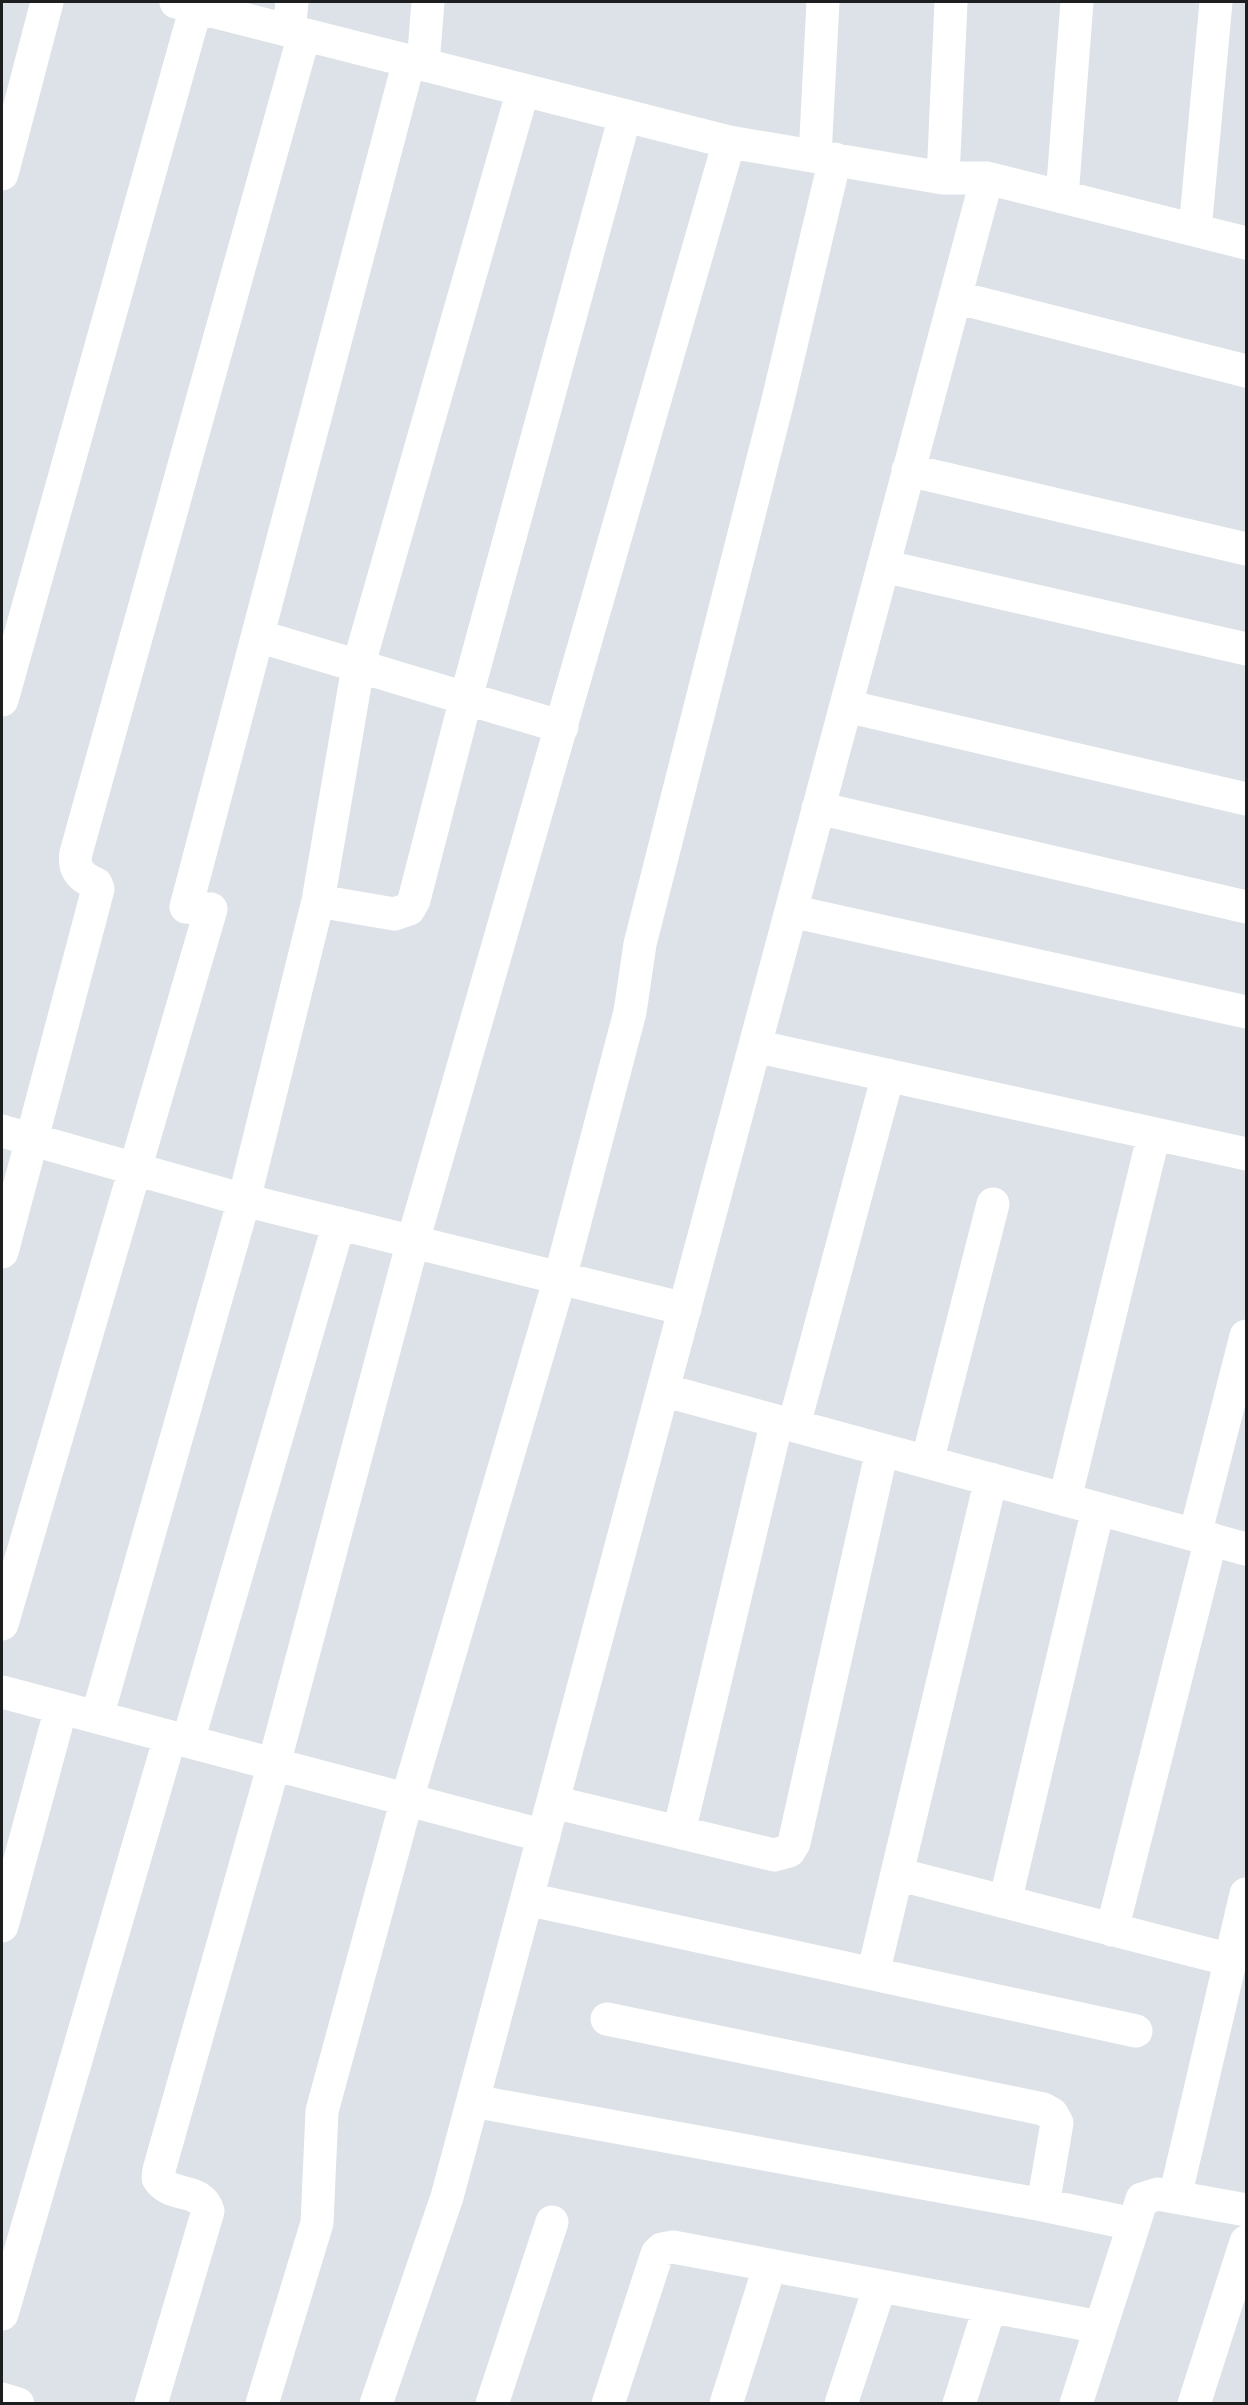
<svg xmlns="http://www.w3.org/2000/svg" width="1248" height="2405" font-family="'IBM Plex Serif',serif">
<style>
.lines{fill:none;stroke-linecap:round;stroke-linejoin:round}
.minor{stroke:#fff;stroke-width:33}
</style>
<rect width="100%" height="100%" fill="#dce2e7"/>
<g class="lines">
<!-- minor -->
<path class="minor" d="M176 2 729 142 943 178H987L1246 243
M289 31 292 2
M423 64 428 2
M815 156 823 2
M2 174 47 2
M943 178 951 2
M1062 197 1077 2
M1195 230 1216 2
M955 297 1246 371
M908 470 1246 549
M883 566 1246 649
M258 636 562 727
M2 700 196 7
M846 706 1246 799
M818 808 1246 907
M318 901 394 914 409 909 414 900 466 698 625 116
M791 911 1246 1012
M755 1046 1246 1154
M2 1131 244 1200 685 1309
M2 1252 98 889 96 884C81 877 73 870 76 853L304 35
M663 1390 1246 1549
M794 1425 888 1075
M927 1462 993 1204
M1065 1499 1154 1134
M1195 1535 1246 1336
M2 1624 211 909 186 907 409 61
M2 1692 544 1836
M97 1717 244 1200 318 901 358 667 523 90
M188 1741 339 1223
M553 1802 774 1855 789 1851 794 1843 882 1450
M679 1832 777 1421
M897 1874 1231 1960
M527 1899 1136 2031
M1005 1902 1098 1509
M2 1926 61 1708
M1112 1930 1211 1539
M873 1974 991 1479
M607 2019 1043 2109 1052 2114 1057 2123 1043 2205
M473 2101 1043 2205 1133 2224
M1175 2197 1246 1894
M2 2314 170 1737
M2 2399 18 2404
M151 2404 208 2211C200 2186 171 2199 158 2178L159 2170 274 1764 413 1241 729 142
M262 2404 317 2223 322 2111 407 1799 560 1278 630 1012 640 944 778 400 835 159
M376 2404 447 2197 987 178
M492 2404 552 2222
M608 2404 657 2254 662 2249 673 2247 1100 2327
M726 2404 770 2265
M841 2404 880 2286
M959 2404 990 2306
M1076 2404 1142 2199 1158 2194 1246 2210
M1194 2404 1246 2242"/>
</g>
<!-- border -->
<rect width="1248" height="2405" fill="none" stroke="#1c1e20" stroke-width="6"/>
</svg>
